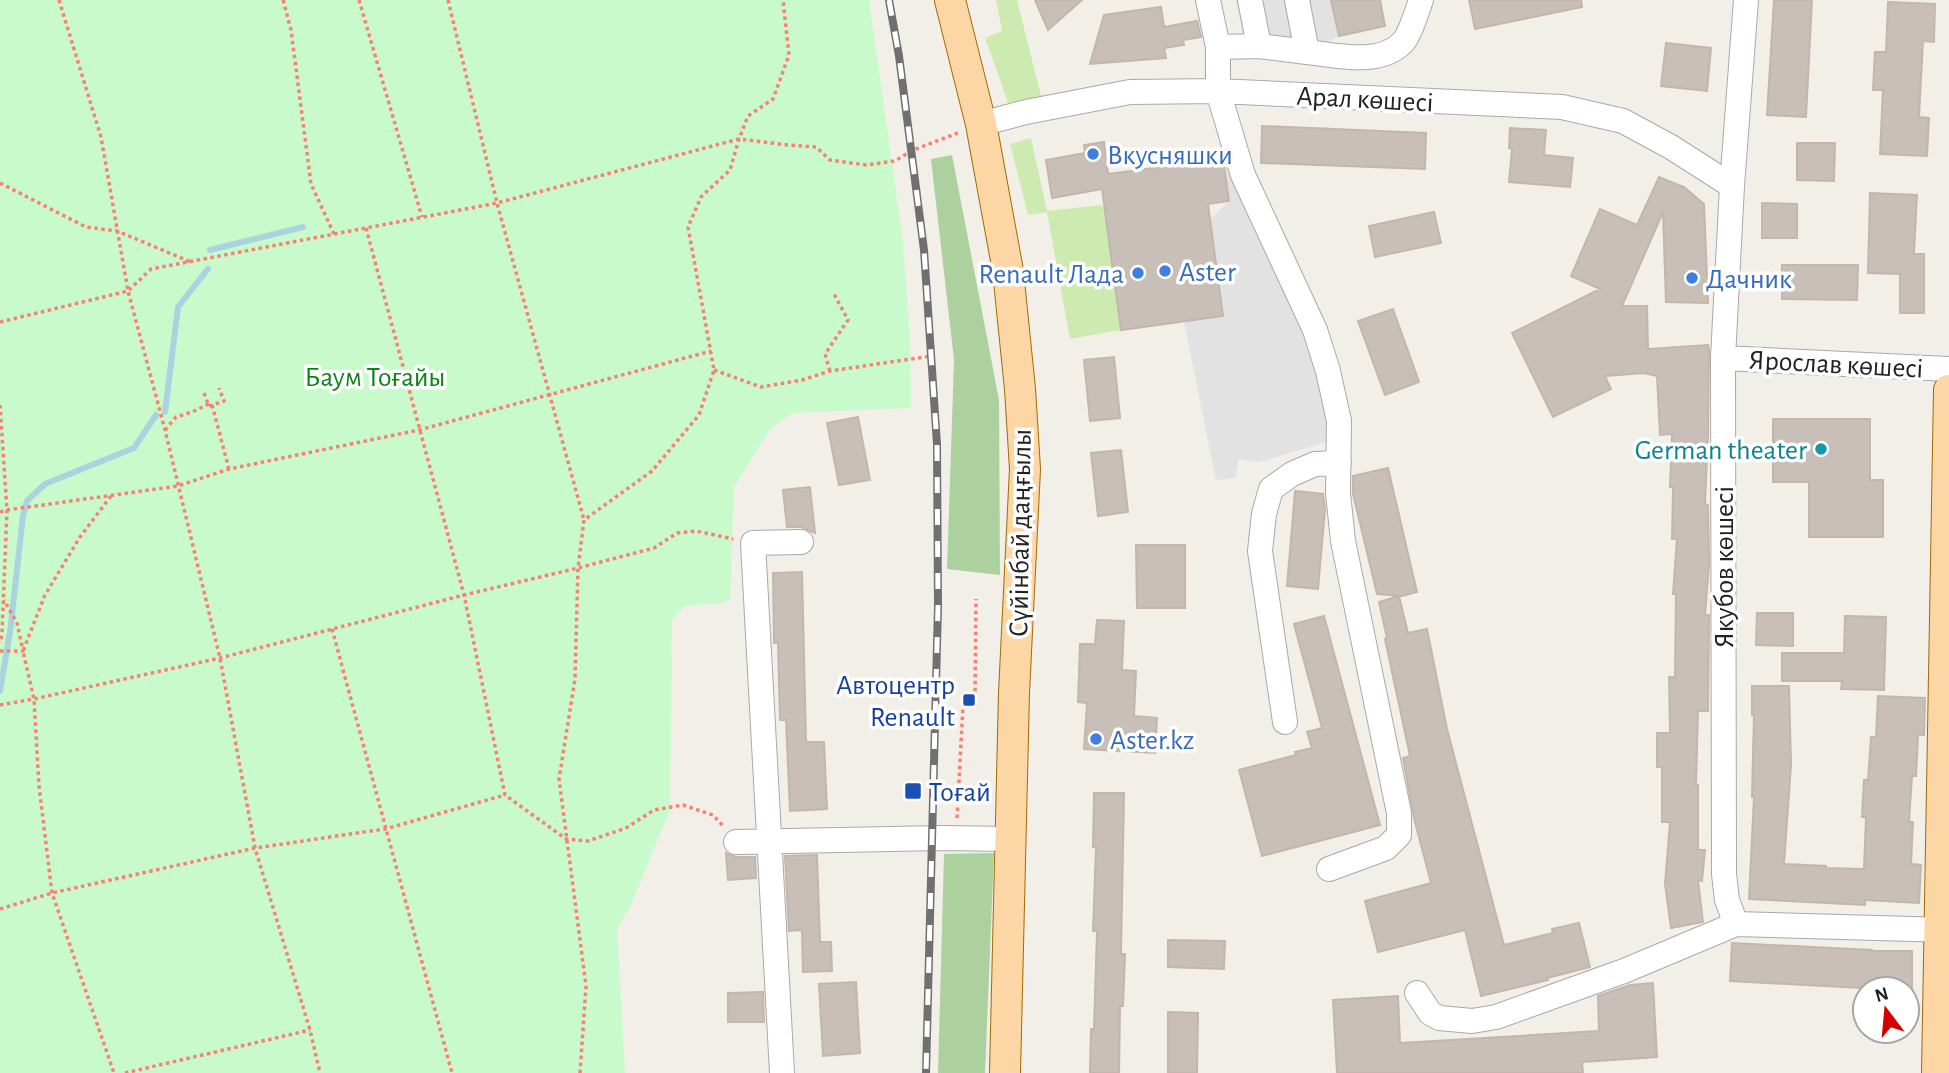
<svg xmlns="http://www.w3.org/2000/svg" width="1949" height="1073" font-family="'Alegreya Sans',sans-serif">
<style>
.grass{fill:#cdebb0}
.forest{fill:#add19e}
.park{fill:#c8facc}
.parking{fill:#e2e2e2}
.lines{fill:none;stroke-linecap:round;stroke-linejoin:round}
.stream{stroke:#aad3df;stroke-width:6}
.building{fill:#c7bfb8;stroke:#c4b6ab;stroke-width:2}
.minor-casing{stroke:#a9a9a9;stroke-width:26}
.major-casing{stroke:#a06b00;stroke-width:32}
.path{stroke:#fa8072;stroke-width:3.5;stroke-dasharray:3.5 3.5;stroke-linecap:butt}
.minor{stroke:#fff;stroke-width:24}
.major{stroke:#fcd6a4;stroke-width:30}
.rail-casing{stroke:#707070;stroke-width:8}
.rail{stroke:#fff;stroke-width:5;stroke-dasharray:16;stroke-linecap:butt}
.shop-dot{fill:#3f7fe0;stroke:#fff;stroke-width:2.5}
.culture-dot{fill:#0f9aa8;stroke:#fff;stroke-width:2.5}
.transit-dot{fill:#1a4fb4;stroke:#fff;stroke-width:2.5}
.labels{text-anchor:middle;stroke-width:7;stroke-linejoin:round;paint-order:stroke}
.street-label{font-size:28px;fill:#222;stroke:#fff}
.shop-label{font-size:28px;fill:#366cbe;stroke:#fff;text-anchor:start}
.park-label{font-size:28px;fill:#0c8416;stroke:#fff}
.culture-label{font-size:28px;fill:#0d838f;stroke:#fff;text-anchor:end}
.transit-label{font-size:28px;fill:#164399;stroke:#fff;text-anchor:end}
</style>
<rect width="100%" height="100%" fill="#f2efe9"/>
<!-- grass -->
<path class="grass" d="M996 0H1017L1042 100 1009 105 985 38 1002 31Z
M1031 138 1047 211 1101 205 1105 210 1121 330 1070 339 1047 212 1028 215 1010 144Z"/>
<!-- forest -->
<path class="forest" d="M952 155 999 400 1000 575 947 569 954 360 931 159Z
M994 853 985 1073H938L944 854Z"/>
<!-- park -->
<path class="park" d="M0 0H869L903 242 910 342 911 408 792 413 770 429 734 487 730 600 721 603 684 606 672 620 670 810 630 907 617 928 625 1073H0Z"/>
<!-- parking -->
<path class="parking" d="M1236 0H1331L1339 36 1307 52 1245 46Z
M1227 158 1315 353 1329 441 1260 462 1238 459 1236 478 1216 480 1184 321 1210 220 1229 201 1223 159Z"/>
<g class="lines">
<!-- stream -->
<path class="stream" d="M210 250 303 227
M165 412 178 307 208 269
M0 691 10 632 23 516 27 501 45 484 134 448 156 415"/>
</g>
<!-- building -->
<path class="building" d="M1035 0H1082L1048 30Z
M1331 0H1380L1385 26 1339 36Z
M1469 0H1581L1582 7 1475 29Z
M1774 0H1812L1806 117 1767 115Z
M1888 2 1935 4 1934 42 1923 41 1919 117 1929 118 1927 156 1880 154 1883 90H1873L1875 52H1886Z
M1161 7 1164 27 1197 21 1201 37 1183 40 1184 45 1164 48 1166 58 1090 64 1104 15Z
M1666 43 1711 48 1707 91 1661 86Z
M1262 126 1426 133 1425 169 1261 163Z
M1510 128 1546 130 1544 155 1573 158 1570 187 1509 182 1512 149 1509 148Z
M1104 142 1108 174 1223 159 1229 201 1208 204 1223 316 1121 330 1102 189 1052 198 1046 160 1085 153 1084 145Z
M1797 143H1835L1834 181 1797 180Z
M1659 177 1684 187 1704 204 1708 303 1666 302 1663 212 1622 306H1647L1648 349 1708 345 1709 350 1708 433 1705 504 1708 505 1709 564 1705 615H1709L1708 711H1698L1696 785H1698V850H1705L1702 881 1698 880 1703 922 1671 928 1665 884 1670 822H1662V767H1657V733H1670L1669 677H1675L1676 594H1673L1677 539H1672L1673 487H1670L1672 434 1660 435 1657 376 1644 373 1605 376 1611 389 1553 417 1512 333 1600 289 1571 276 1600 209 1637 225Z
M1870 193 1917 195 1914 254H1924V313H1900V274L1868 273Z
M1762 203 1797 204V238H1762Z
M1434 212 1441 243 1375 257 1369 226Z
M1782 265H1858L1857 300 1782 299Z
M1393 309 1419 382 1385 395 1358 321Z
M1114 357 1120 418 1090 421 1084 360Z
M858 417 870 480 839 485 827 423Z
M1773 419H1870V480H1883V537H1809V482H1773Z
M1121 450 1128 512 1098 516 1091 453Z
M1388 468 1417 592 1402 596 1377 594 1353 494V476Z
M810 487 815 533 801 527H787L783 490Z
M1295 491 1323 494 1325 509 1318 589 1287 586Z
M1136 545H1185V608H1137Z
M802 572 806 742H824L827 809 790 811 786 720H780L778 643H774L773 573Z
M1399 596 1408 633 1427 629 1447 729 1504 945 1553 933 1552 929 1579 923 1590 967 1547 978 1548 980 1481 996 1465 930 1378 952 1365 901 1431 883 1414 818 1403 758 1410 756 1385 639 1387 638 1379 602Z
M1757 613H1793V646L1756 645Z
M1324 616 1380 825 1262 856 1239 770 1296 755 1295 752 1312 748 1307 732 1322 728 1294 624Z
M1845 616 1886 617 1884 690 1841 689 1842 681H1782V653H1844Z
M1097 620 1124 621 1122 670 1136 671 1134 716 1157 718 1155 753 1084 749 1087 703 1078 702 1080 644H1095Z
M1752 686H1789L1791 765 1784 864 1826 866V868L1864 869 1866 817H1862L1864 780H1868L1871 737H1876L1878 696 1925 698 1924 735H1918L1916 776H1912L1909 822H1913L1911 864 1921 865 1919 903 1865 900V905L1749 899 1754 797H1752L1754 715H1752Z
M1094 793H1124L1121 954H1125L1123 1006H1120L1119 1073H1090L1091 1029H1094L1097 931H1093L1096 847H1093Z
M726 853 736 857H755L756 878 728 880Z
M817 855 820 942H831L832 971 803 972 802 930 789 931 785 856Z
M1168 940 1225 941 1224 969 1168 967Z
M1732 943 1872 950V951H1912V989H1880L1730 981Z
M856 982 860 1053 823 1056 819 984Z
M1653 983 1657 1057 1582 1062 1583 1073H1337L1333 1000 1398 996 1400 1043 1599 1031 1598 996 1630 985Z
M763 992 764 1022H728V993Z
M1168 1012 1198 1013 1197 1073H1168Z"/>
<g class="lines">
<defs>
<path id="minor" d="M1208 0 1218 47V91L1243 175 1315 330 1328 371 1339 421 1338 493 1343 541 1399 813V835L1386 848 1329 869
M1250 0 1259 46
M1218 47 1259 46 1307 52 1297 0
M1307 52C1337 55 1381 67 1404 41 1411 32 1417 11 1421 0
M981 124 1026 112 1130 92 1218 91 1562 107 1623 121 1671 147 1732 186
M1723 358 1949 369
M1285 722 1260 551 1264 514 1271 489 1292 474 1315 464 1339 463
M736 842 942 838 1011 839
M1736 924 1727 900 1724 874 1723 358 1732 186 1746 0
M1417 993 1430 1013 1439 1018 1472 1021 1496 1017 1624 971 1736 924 1949 930
M782 1073 753 543 801 542"/>
<path id="major" d="M950 0 981 124 1008 271 1020 389 1025 469 1014 693 1005 1073
M1937 1073 1949 390"/>
</defs>
<!-- minor casing -->
<use href="#minor" class="minor-casing"/>
<!-- major casing -->
<use href="#major" class="major-casing"/>
<!-- path -->
<path class="path" d="M59 0 101 137 128 291 165 430 220 658 255 848 310 1030 320 1073
M283 0 291 30 311 184 334 234
M359 0 422 217
M448 0 497 203 584 520
M0 183 86 227 117 231 191 262
M366 228 464 595 505 795 566 839 588 841 626 828 654 810 683 805 713 815 723 826
M0 322 128 291 151 269 497 203 739 139 788 145 816 147 830 160 866 165 895 161 911 151 960 132
M714 370 761 387 802 380 830 371 931 356
M830 371 825 354 848 320 834 294
M204 393 209 406 224 401 219 388
M0 405 7 510 2 633 0 643
M212 405 229 469
M165 430 176 417 192 412 209 404
M111 496 80 537 45 595 23 651 34 699 39 786 52 893 114 1073
M0 512 7 510 178 486 229 469 419 430 711 351
M332 629 452 1073
M0 651H23L17 623 4 600
M0 705 34 699 220 658 464 595 578 568 654 548 677 533 696 531 733 539
M957 818 963 706 975 697 976 599
M0 909 52 893 255 848 385 829 505 795
M125 1073 310 1030
M580 1073 586 986 559 779 575 679 578 568 584 520 652 471 699 415 714 370 688 227 701 197 730 170 739 139 748 116 773 99 789 55 783 0"/>
<!-- minor -->
<use href="#minor" class="minor"/>
<!-- major -->
<use href="#major" class="major"/>
<defs>
<path id="rail" d="M889 0 899 56 924 250 937 444 938 606 926 1073"/>
</defs>
<!-- rail casing -->
<use href="#rail" class="rail-casing"/>
<!-- rail -->
<use href="#rail" class="rail"/>
</g>
<!-- markers -->
<g class="shop-dot">
<circle cx="1093" cy="154" r="7"/>
<circle cx="1165" cy="271" r="7"/>
<circle cx="1138" cy="273" r="7"/>
<circle cx="1692" cy="278" r="7"/>
<circle cx="1096" cy="739" r="7"/>
</g>
<circle class="culture-dot" cx="1821" cy="449" r="7"/>
<g class="transit-dot">
<rect x="962" y="693" width="14" height="14" rx="3.5"/>
<rect x="904" y="782" width="18" height="18" rx="3.5"/>
</g>
<g class="labels">
<!-- street labels -->
<g class="street-label">
<text transform="translate(1365 98) rotate(3)" y="10">Арал көшесі</text>
<text transform="translate(1836 363) rotate(3)" y="10">Ярослав көшесі</text>
<text transform="translate(1019 533) rotate(-89)" y="10">Сүйінбай даңғылы</text>
<text transform="translate(1723 567) rotate(-90)" y="10">Якубов көшесі</text>
</g>
<!-- shop labels -->
<g class="shop-label">
<text x="1107" y="164">Вкусняшки</text>
<text x="1179" y="281">Aster</text>
<text x="1124" y="283" text-anchor="end">Renault Лада</text>
<text x="1706" y="288">Дачник</text>
<text x="1110" y="749">Aster.kz</text>
</g>
<!-- park labels -->
<g class="park-label">
<text x="375" y="386">Баум Тоғайы</text>
</g>
<!-- culture labels -->
<g class="culture-label">
<text x="1807" y="459">German theater</text>
</g>
<!-- transit labels -->
<g class="transit-label">
<text x="955" y="694">Автоцентр<tspan x="955" dy="32">Renault</tspan></text>
<text x="929" y="801" text-anchor="start">Тоғай</text>
</g>
</g>
<!-- north arrow -->
<g transform="translate(1886 1010) rotate(344)"><circle r="33" fill="#ffffff" stroke="#a7a7a7" stroke-width="2"/>
<path d="M0-5L12 26L0 18L-12 26Z" fill="#d40000"/>
<text y="-10" font-size="19" font-weight="bold" text-anchor="middle" fill="#222222">N</text>
</g>
</svg>
